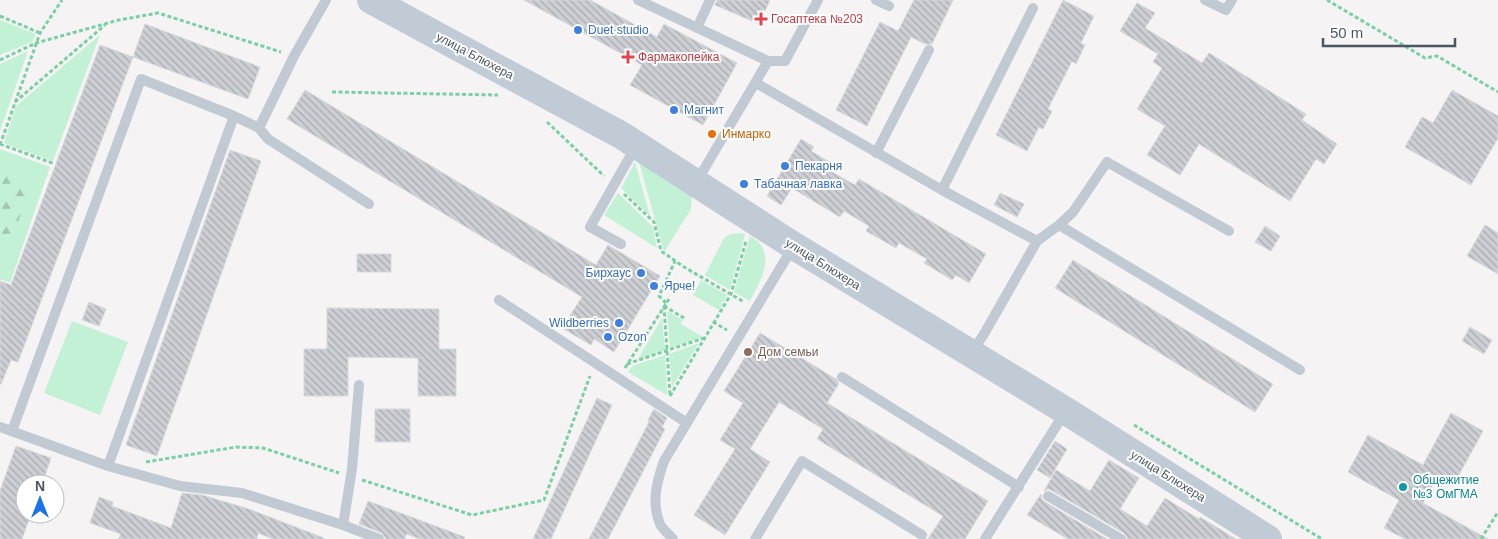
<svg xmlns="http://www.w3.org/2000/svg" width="1498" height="539" font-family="Arial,sans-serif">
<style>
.green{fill:#c3f1d5}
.forest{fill:url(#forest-firs)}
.building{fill:url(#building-back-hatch);stroke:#d7d9de}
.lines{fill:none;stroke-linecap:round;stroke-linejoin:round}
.path{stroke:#7ad0a6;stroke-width:3;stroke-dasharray:4 2.5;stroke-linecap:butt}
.lane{stroke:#c1cad2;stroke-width:10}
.secondary{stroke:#c1cbd6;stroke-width:28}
.health-dot{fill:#e0444e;stroke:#fff;stroke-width:2}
.shop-dot{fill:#3f7fe0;stroke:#fff;stroke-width:2}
.food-dot{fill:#e8710a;stroke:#fff;stroke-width:2}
.education-dot{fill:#8d6e63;stroke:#fff;stroke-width:2}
.culture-dot{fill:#0f9aa8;stroke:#fff;stroke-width:2}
.labels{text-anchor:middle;stroke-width:4;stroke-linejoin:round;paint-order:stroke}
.health-label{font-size:12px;fill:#be3a42;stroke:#fff;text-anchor:start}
.shop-label{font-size:12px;fill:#366cbe;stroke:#fff;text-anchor:start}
.street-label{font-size:12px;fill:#4a5661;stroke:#fff}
.food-label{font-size:12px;fill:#c56008;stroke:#fff;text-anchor:start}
.education-label{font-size:12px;fill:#785e54;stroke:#fff;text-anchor:start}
.culture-label{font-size:12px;fill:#0d838f;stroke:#fff;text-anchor:start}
</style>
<defs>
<pattern id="forest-firs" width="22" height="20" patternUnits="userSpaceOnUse" patternTransform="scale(1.25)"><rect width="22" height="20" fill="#c3f1d5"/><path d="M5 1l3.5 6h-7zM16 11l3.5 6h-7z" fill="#a0c6b0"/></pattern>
<pattern id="building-back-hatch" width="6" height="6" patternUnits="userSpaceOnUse" patternTransform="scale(1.25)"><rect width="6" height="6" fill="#cdcfd5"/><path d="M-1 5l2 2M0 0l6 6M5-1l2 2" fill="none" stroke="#a8abb0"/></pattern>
</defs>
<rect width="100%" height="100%" fill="#f5f3f3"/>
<!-- green -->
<path class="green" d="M0 20 36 34 32 42 0 55Z
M100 35 53 161 4 143 16 106Z
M28 51 0 131V64Z
M0 149 50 167 10 283 0 279Z
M637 155 692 195 691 209 664 252Z
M635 162 650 216 621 188Z
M618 193 653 227 657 248 604 215Z
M742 233 745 234 730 290 705 275 724 238 731 234Z
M750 236C778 252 761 280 750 301L734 292Z
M701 280 727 295 719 310 693 295Z
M667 311 683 320 681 324 703 337 670 348Z
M662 318 665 350 638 360 639 357Z
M72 321 128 342 100 415 44 393Z
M699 343 672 387 669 354Z
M665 355 667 395 628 372 632 366Z"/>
<!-- forest -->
<path class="forest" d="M20 174 29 179V186C24 202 14 245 0 253V183L8 175Z"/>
<!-- building -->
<path class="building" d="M524 0H590L657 37 664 24 737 63 703 125 630 85 642 65Z
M717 0H770L759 24 715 5Z
M914 0H953L932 44H925L911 37 867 126 836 110 880 22 898 31Z
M1063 0 1094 16 1081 43 1085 45 1076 64 1072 61 1048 109 1052 111 1043 129 1039 127 1027 151 996 135Z
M1137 3 1155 13 1145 28 1202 63 1209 53 1306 114 1302 120 1337 144 1324 164 1316 159 1290 201 1199 144 1180 175 1147 155 1165 126 1137 109 1162 68 1153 62 1158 54 1120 31Z
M145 24 260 67 248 99 133 57Z
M100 45 133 57 18 362 11 360 1 384H0V281L11 285Z
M305 90 596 265 608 245 660 276 614 352 594 339 591 345 562 328 582 297 287 119Z
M1452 90 1498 116V138L1471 185 1405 147 1422 117 1433 123Z
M801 139 814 147 811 151 836 166 832 172 855 185 859 179 986 254 969 283 956 275 952 280 924 263 927 259 899 243 896 248 866 231 869 226 844 211 840 217 792 188 781 205 767 196Z
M230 150 261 161 157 456 126 445Z
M1000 193 1024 204 1017 217 994 205Z
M1485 225 1498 233V274L1467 256Z
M1265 226 1280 236 1271 251 1255 242Z
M357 254H391V272H357Z
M1073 260 1273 384 1255 412 1055 288Z
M89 302 106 309 99 326 82 320Z
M327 308 439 309V349H456V396H418V358L348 357V396H304V349H327Z
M1470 327 1492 340 1484 354 1462 341Z
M760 333 836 379 839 383 827 403 988 501 965 539H928L943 516 817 439 823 429 779 402 750 449 770 462 725 535 694 515 735 449 720 440 743 403 724 391Z
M597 398 612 405 551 539H533Z
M375 409H410V442H375Z
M654 409 667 418 662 427 665 429 608 539H589L649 422 648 420Z
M1451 413 1483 431 1455 482 1439 474 1423 503 1488 539H1405L1384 528 1399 500 1348 472 1368 435 1423 465Z
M1055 441 1067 449 1050 478 1037 470Z
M16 446 51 458 42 484H25V514H31L22 539H0V491Z
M1109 460 1139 478 1120 509 1147 526 1165 498 1199 519 1200 517 1236 539H1128L1124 533 1051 490 1048 489 1044 491 1056 470 1090 491Z
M182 493 202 495 249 509 324 538V539H273L258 533 257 539H118L121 534 90 523 99 497 113 502 112 506 171 528Z
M1041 494 1042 499 1045 502 1107 539H1068L1027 515Z
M368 501 465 537 464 539H420L406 534 405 539H386L382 533 359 524Z"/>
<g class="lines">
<!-- path -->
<path class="path" d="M1327 0 1425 58 1437 56 1498 92
M0 16 40 33
M0 60 36 43 119 20 158 13 281 52
M332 92 498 95
M15 102 105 25
M547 122 604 176
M0 144 55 164
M0 145 40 33 62 0
M624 194 654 222 661 251 684 267 744 302
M666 303 659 296 675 261
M664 306 670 395
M664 306 684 318
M713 322 727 330
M627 364 704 338
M625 368 669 299
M670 396 731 294 746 241
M1134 425 1322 539
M146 462 236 447 263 448 339 473
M362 480 472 515 544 500 590 376
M1481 539 1498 512"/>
<!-- lane -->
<path class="lane" d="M638 0 768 61
M876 0 889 6
M1205 0 1226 10 1232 0
M697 28 710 0
M756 83 942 190 1037 241
M259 128 268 139 369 204
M876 153 929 50
M697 181 768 61H785L818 0
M942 190 1033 8
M1059 225 1300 370
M621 244 590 227 636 146
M499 300 687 423
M972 352 984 334 1037 241 1059 225 1073 212 1107 162 1229 231
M842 377 1019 487
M0 427 108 466 180 486 242 493 343 525 379 539
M12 431 141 79 234 116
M108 466 234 116 259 128 294 56 326 0
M1048 496 1121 539
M343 525 352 469 359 385
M673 539C669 534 662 529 660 524 651 502 657 481 664 461L793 247
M755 539 802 461 922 535
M985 539 1065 412"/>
<!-- secondary -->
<path class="secondary" d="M371 0 621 135 794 246 1066 411 1268 539"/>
</g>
<!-- markers -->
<g class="health-dot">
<path d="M758.5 11.5h5v5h5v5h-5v5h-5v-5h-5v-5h5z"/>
<path d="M625.5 49.5h5v5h5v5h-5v5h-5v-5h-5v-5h5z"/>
</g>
<g class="shop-dot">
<circle cx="578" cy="30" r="5"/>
<circle cx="674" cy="110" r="5"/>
<circle cx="785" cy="166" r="5"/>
<circle cx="744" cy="184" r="5"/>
<circle cx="641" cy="273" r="5"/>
<circle cx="654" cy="286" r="5"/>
<circle cx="619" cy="323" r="5"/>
<circle cx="608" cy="337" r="5"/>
</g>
<circle class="food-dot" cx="712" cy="134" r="5"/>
<circle class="education-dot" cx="748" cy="352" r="5"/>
<circle class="culture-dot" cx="1403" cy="487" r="5"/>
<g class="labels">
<!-- health labels -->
<g class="health-label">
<text x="771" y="23">Госаптека №203</text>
<text x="638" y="61">Фармакопейка</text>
</g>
<!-- shop labels -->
<g class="shop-label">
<text x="588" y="34">Duet studio</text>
<text x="684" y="114">Магнит</text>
<text x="795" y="170">Пекарня</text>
<text x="754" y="188">Табачная лавка</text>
<text x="631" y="277" text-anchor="end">Бирхаус</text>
<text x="664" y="290">Ярче!</text>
<text x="609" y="327" text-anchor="end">Wildberries</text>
<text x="618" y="341">Ozon</text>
</g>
<!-- street labels -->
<g class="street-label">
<text transform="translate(475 56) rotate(28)" y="4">улица Блюхера</text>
<text transform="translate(823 264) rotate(32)" y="4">улица Блюхера</text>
<text transform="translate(1168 476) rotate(32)" y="4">улица Блюхера</text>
</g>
<!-- food labels -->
<g class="food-label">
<text x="722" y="138">Инмарко</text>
</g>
<!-- education labels -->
<g class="education-label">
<text x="758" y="356">Дом семьи</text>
</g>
<!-- culture labels -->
<g class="culture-label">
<text x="1413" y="484">Общежитие<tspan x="1413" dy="14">№3 ОмГМА</tspan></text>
</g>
</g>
<!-- north arrow -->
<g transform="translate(40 499)"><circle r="24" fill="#ffffff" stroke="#b7bbc0"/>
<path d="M0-4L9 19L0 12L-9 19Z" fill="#1a73e8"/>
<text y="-8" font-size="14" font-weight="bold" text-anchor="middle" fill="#4a5661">N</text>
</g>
<!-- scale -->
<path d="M1323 38v8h132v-8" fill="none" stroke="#4a5661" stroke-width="2.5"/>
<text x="1330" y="38" font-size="15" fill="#4a5661" stroke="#ffffff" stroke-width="4" paint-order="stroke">50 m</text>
</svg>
